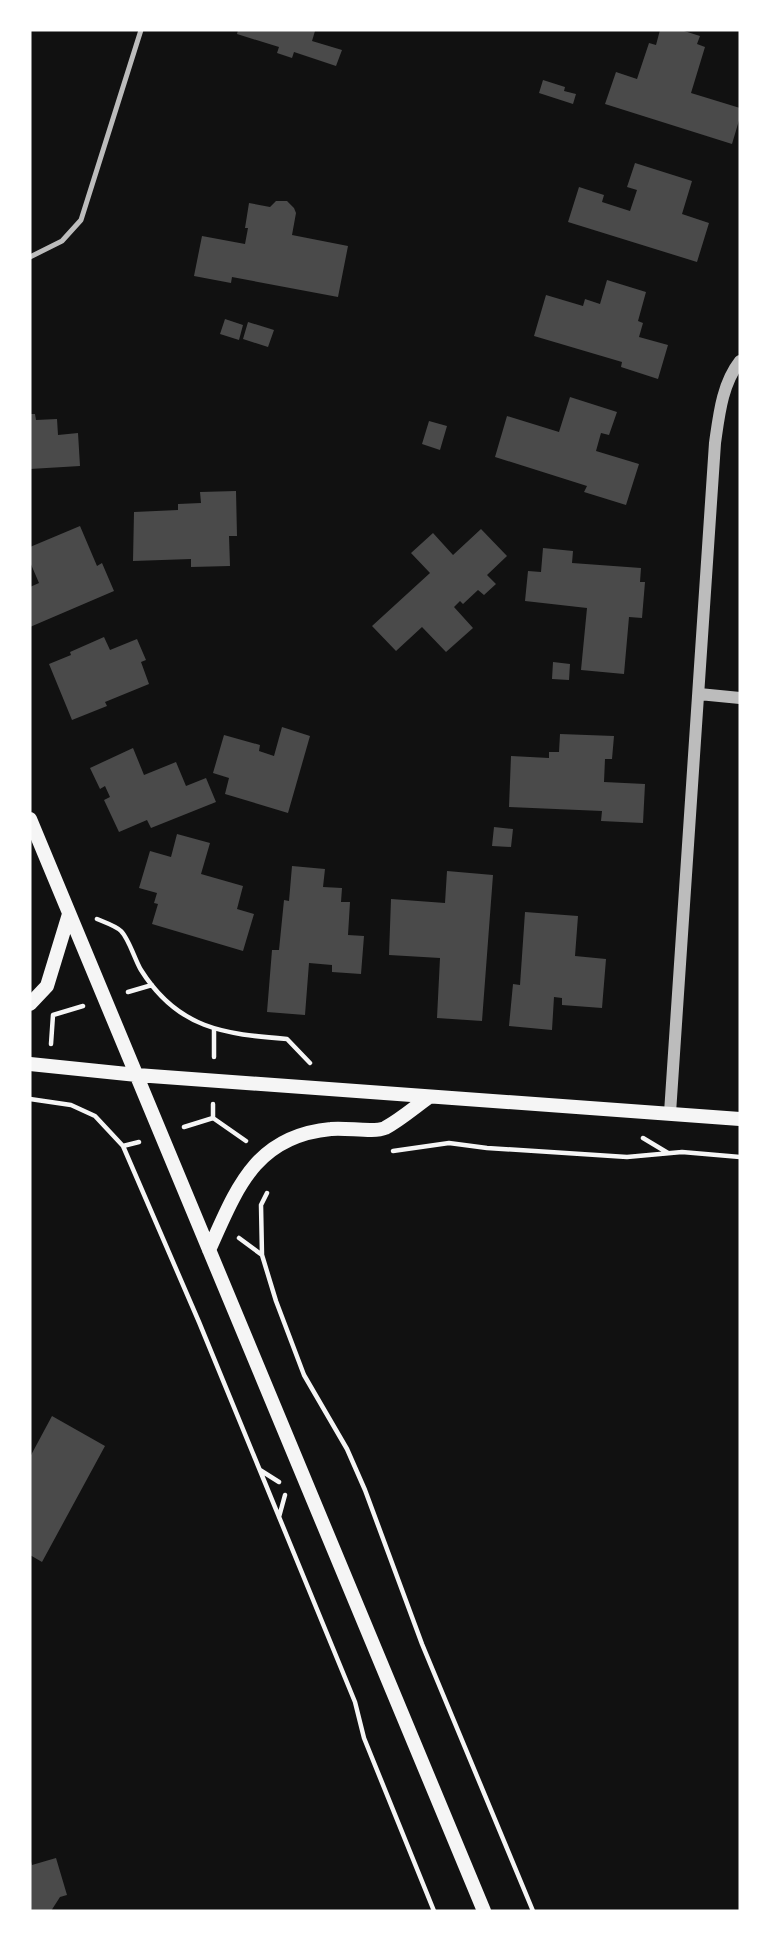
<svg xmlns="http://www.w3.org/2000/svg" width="770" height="1941" font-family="Quicksand,sans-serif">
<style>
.building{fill:#4a4a4a}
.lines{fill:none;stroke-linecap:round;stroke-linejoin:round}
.path{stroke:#f5f5f5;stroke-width:4.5}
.service{stroke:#bcbcbc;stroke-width:5}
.tertiary{stroke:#bcbcbc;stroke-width:12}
.secondary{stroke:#f5f5f5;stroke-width:14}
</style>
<rect width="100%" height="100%" fill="#111"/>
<!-- building -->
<path class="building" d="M238 30H311L315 31 312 41 342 50 336 66 294 52 292 58 277 53 279 47 237 34Z
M660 30H681L700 36 697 44 705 47 691 93 740 108V117L732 144 605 104 616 72 637 79 649 43 656 45Z
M543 80 565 87 564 91 576 94 573 104 539 93Z
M635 163 692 181 682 214 709 223 697 262 568 222 579 187 604 195 602 202 630 211 637 190 627 187Z
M276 201H287L294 208 296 213 292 235 348 246 338 297 232 277 231 283 194 276 202 236 245 244 248 228H245L249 203 270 207Z
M607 280 646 292 638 321 643 323 639 337 668 345 658 379 621 367 622 362 534 336 546 295 583 306 585 299 600 304Z
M225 319 243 325 239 340 220 334Z
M248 322 274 330 268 347 243 339Z
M570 397 617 412 609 435 601 433 596 451 639 464 626 505 584 492 587 486 495 457 507 416 559 432Z
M30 414H35L36 420 57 419 58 435 78 433 80 466 30 469Z
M429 421 447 426 440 450 422 444Z
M236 491 237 536H229L230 566 191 567V559L133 561 134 512 178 510V504L201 503 200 492Z
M80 526 97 566 102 563 114 591 30 627V587L39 583 30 562V547Z
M481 529 507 556 487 575 496 584 484 595 478 590 463 604 460 601 454 607 473 628 446 652 422 627 396 651 372 626 430 573 411 553 433 533 453 555Z
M543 548 573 551 572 563 641 568 640 582H645L642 618 629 617 624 674 581 670 587 608 525 601 528 571 541 572Z
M104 637 110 650 137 639 146 660 141 662 149 684 105 702 107 706 72 720 49 664 71 655 70 652Z
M553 662 570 664 569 680 552 679Z
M282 727 310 736 288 813 225 794 229 778 213 773 224 735 260 745 259 751 274 756Z
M560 734 614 736 612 759H605L604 782 645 784 643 823 601 821 602 811 509 807 511 756 549 758V752H559Z
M133 748 144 775 176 762 186 786 206 778 216 802 151 828 147 820 119 832 104 800 110 797 105 786 100 789 90 768Z
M494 827 513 829 511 847 492 846Z
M177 834 210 843 201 874 243 886 237 909 254 914 243 951 152 924 158 904 154 903 157 893 139 888 150 851 171 857Z
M292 866 325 869 323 887 342 888 341 902H350L348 935 364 936 361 974 332 972V965L309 963 305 1015 267 1012 272 950H279L284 900 289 901Z
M447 871 493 875 482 1021 437 1018 440 958 389 955 391 899 445 903Z
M525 912 578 916 575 956 606 959 602 1008 562 1005V998L554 997 552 1030 509 1026 513 984 520 985Z
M52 1416 105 1446 42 1562 30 1555V1457Z
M30 1858 32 1865 56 1858 67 1895 60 1897 51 1911H30Z"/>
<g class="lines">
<!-- path -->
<path class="path" d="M97 919C104 922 116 926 121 931 129 939 135 960 141 970 178 1029 224 1034 287 1039L310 1063
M128 992 152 985
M51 1044 53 1015 83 1006
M214 1057V1029
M30 1099 71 1105 95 1116 123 1146 199 1322 355 1702 364 1738 434 1911
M213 1118 246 1141
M184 1127 213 1118V1104
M643 1138 668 1153
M123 1146 139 1142
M393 1151 449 1143 487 1148 627 1157 682 1152 740 1157
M267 1193 261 1205 262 1255 276 1301 304 1375 347 1449 365 1490 422 1644 533 1911
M239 1238 262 1255
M260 1470 279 1482
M279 1517 285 1495"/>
<!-- service -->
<path class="service" d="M30 257 62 241 81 220 141 30"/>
<!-- tertiary -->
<path class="tertiary" d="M699 694 740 698
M670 1113 715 443C719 415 722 384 740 361"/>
<!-- secondary -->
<path class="secondary" d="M30 819 484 1911
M30 1004 47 986 69 914
M30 1064 137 1075 740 1119
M209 1250C237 1188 255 1136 331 1129 345 1127 374 1133 385 1128 400 1120 415 1107 429 1097"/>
</g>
<!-- border -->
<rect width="770" height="1941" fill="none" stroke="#ffffff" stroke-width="63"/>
</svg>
